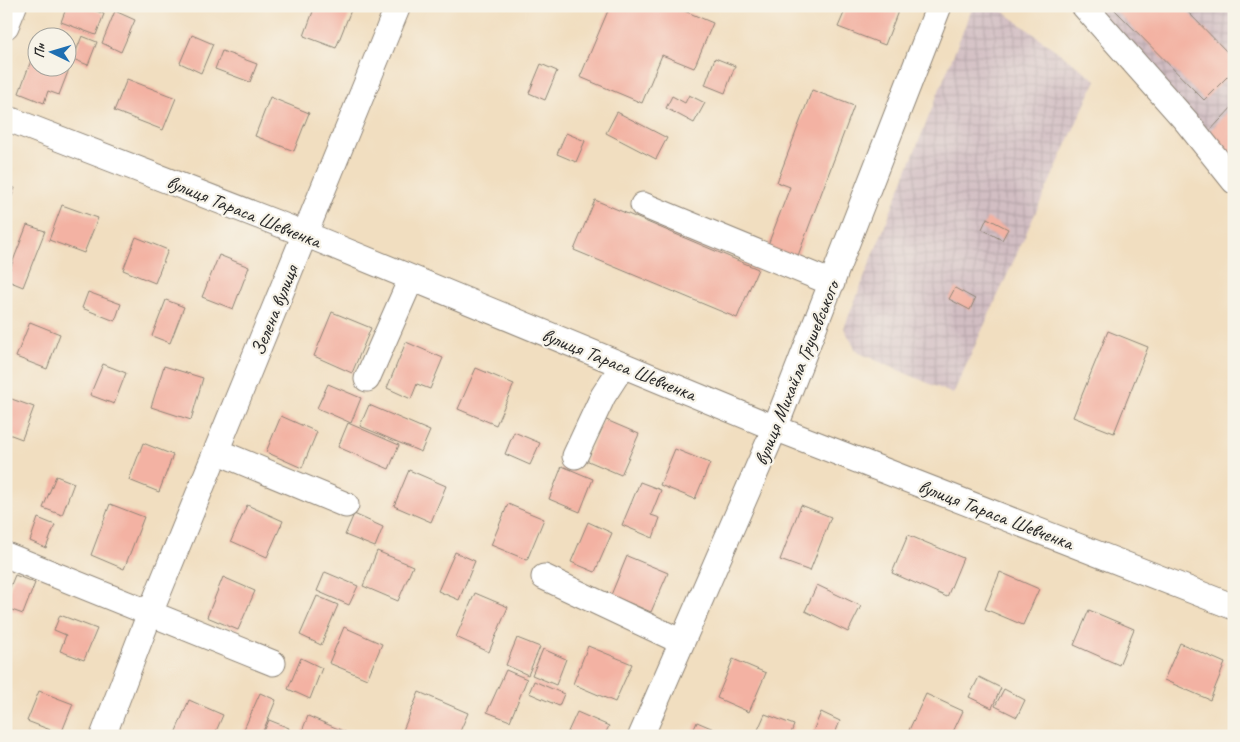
<svg xmlns="http://www.w3.org/2000/svg" width="1240" height="742" font-family="Caveat,sans-serif">
<style>
.industrial{fill:url(#industrial-grid)}
.building{fill:#f3b2a3}
.lines{fill:none;stroke-linecap:round;stroke-linejoin:round}
.minor-casing{stroke:#8e8476;stroke-width:27}
.minor{stroke:#fff;stroke-width:25}
.labels{text-anchor:middle;stroke-width:4.5;stroke-linejoin:round;paint-order:stroke}
.street-label{font-size:20px;fill:#2b2b2b;stroke:#f7f3e8}
</style>
<defs>
<pattern id="industrial-grid" width="8" height="8" patternUnits="userSpaceOnUse" patternTransform="scale(1.25)"><rect width="8" height="8" fill="#d2bec3"/><path d="M0 4h8M4 0v8" fill="none" stroke="#b4a3a8"/></pattern>
</defs>
<rect width="100%" height="100%" fill="#f7f3e8"/>
<filter id="ink" filterUnits="userSpaceOnUse"><feTurbulence type="fractalNoise" baseFrequency=".02" numOctaves="2"/><feDisplacementMap in="SourceGraphic" scale="10" xChannelSelector="R" yChannelSelector="G"/><feConvolveMatrix kernelMatrix="1 2 1 2 8 2 1 2 1" color-interpolation-filters="sRGB"/></filter>
<filter id="wash" filterUnits="userSpaceOnUse"><feTurbulence type="fractalNoise" baseFrequency=".0096" numOctaves="4" result="noise"/><feDisplacementMap in="SourceGraphic" scale="20" xChannelSelector="R" yChannelSelector="G"/><feGaussianBlur stdDeviation="1.12" result="paint"/><feColorMatrix in="noise" values="0 0 0 0 0 0 0 0 0 0 0 0 0 0 0 0 0 1.4 0 .05"/><feComposite in="paint" operator="in"/></filter>
<g filter="url(#wash)">
<rect width="100%" height="100%" fill="#f1dec0"/>
<!-- industrial -->
<path class="industrial" d="M973 6H996L1096 80 953 394 857 352 844 328Z
M1071 6H1234V181Z"/>
<g id="blocks">
<!-- building -->
<path class="building" d="M67 6H84L104 14 96 35 61 22Z
M315 6H341L351 10 336 48 304 36Z
M610 6H673L713 23 694 68 662 55 642 103 580 77Z
M847 6H900L885 45 838 27Z
M1111 6H1182L1234 59V70L1204 100Z
M115 11 135 20 121 52 102 43Z
M192 35 213 44 201 73 180 63Z
M82 36 97 42 88 65 73 59Z
M222 51 257 64 250 82 215 69Z
M33 55 38 57V68H65L69 69 59 95 48 91 44 103 19 93Z
M715 58 735 66 725 93 705 85Z
M541 64 557 71 545 100 529 93Z
M127 79 176 98 163 130 114 111Z
M812 90 854 106 796 261 766 250 790 187 777 182Z
M689 95 705 103 694 123 666 108 672 96 685 103Z
M270 97 309 113 294 151 255 136Z
M1234 105V159L1207 134Z
M617 112 667 138 656 159 606 133Z
M566 133 585 141 576 162 557 154Z
M6 185 15 188 6 211Z
M595 200 758 269 737 318 574 250Z
M62 205 98 218 84 253 49 240Z
M987 218 1008 229 1002 240 982 229Z
M27 225 45 231 23 287 6 280V279Z
M136 237 168 250 155 283 123 270Z
M219 255 249 267 233 309 202 297Z
M955 288 975 299 970 310 949 299Z
M88 292 121 304 115 321 82 308Z
M166 300 184 307 170 343 152 336Z
M332 312 371 328 352 373 314 356Z
M30 322 60 334 47 369 16 357Z
M1108 331 1148 347 1114 433 1073 417Z
M406 342 443 358 430 389 417 384 411 399 387 388Z
M103 364 126 373 114 404 90 395Z
M164 366 203 378 191 420 151 407Z
M476 368 514 384 496 425 458 409Z
M328 384 361 398 351 423 317 408Z
M6 397 34 407 22 439 6 433Z
M369 405 430 431 421 452 360 426Z
M281 416 317 432 302 468 266 452Z
M604 419 639 434 621 475 586 460Z
M348 423 399 445 389 469 338 447Z
M514 432 540 443 530 465 505 454Z
M143 443 173 455 159 492 129 480Z
M675 449 710 463 695 499 660 485Z
M562 466 593 479 580 512 549 499Z
M409 470 446 486 431 522 394 506Z
M56 476 74 483 62 515 43 508Z
M640 482 661 490 651 515 660 518 653 538 622 525Z
M110 504 144 517 124 569 91 555Z
M508 504 544 519 527 560 491 545Z
M247 505 283 521 267 557 231 541Z
M801 505 831 517 810 571 780 560Z
M354 514 383 527 375 547 345 535Z
M38 518 55 525 46 548 30 541Z
M588 522 612 533 595 572 571 562Z
M908 535 963 558 947 597 892 573Z
M377 551 413 566 398 601 363 586Z
M455 552 475 561 459 600 438 591Z
M627 556 668 573 651 612 611 595Z
M325 572 358 586 349 605 317 591Z
M1000 572 1039 589 1023 625 985 609Z
M15 575 35 583 23 614 6 608V597Z
M223 577 255 591 238 630 207 617Z
M817 585 861 606 848 632 805 611Z
M475 593 508 607 489 652 456 637Z
M317 596 338 605 321 645 300 635Z
M1089 610 1134 629 1119 665 1074 645Z
M60 615 97 629 84 660 60 651 66 635 54 630Z
M344 627 382 644 367 679 329 663Z
M517 638 540 647 528 675 506 665Z
M1180 643 1225 663 1210 700 1164 680Z
M588 646 632 664 615 702 573 684Z
M543 649 566 659 556 685 532 675Z
M301 658 322 668 310 699 288 689Z
M733 659 766 673 749 712 717 698Z
M506 670 527 679 510 721 487 712Z
M979 677 1001 688 992 708 969 697Z
M534 681 564 694 559 706 529 693Z
M1004 689 1025 700 1017 717 995 706Z
M39 691 73 704 61 734 27 721Z
M419 692 468 713 458 736 401 735Z
M260 693 276 700 261 736H241Z
M926 694 963 711 951 736H921L909 730Z
M189 700 223 715 214 736H174Z
M577 712 609 726 604 736H566Z
M821 712 840 721 834 736H811Z
M765 714 794 725 790 736H768L757 732Z
M308 716 350 734 349 736H300Z
M269 720 289 728 286 736H262Z
M697 722 730 736H691Z"/>
</g>
</g>
<g filter="url(#ink)">
<use href="#blocks" fill-opacity="0" stroke="#8e8476" stroke-width="1"/>
<g class="lines">
<defs>
<path id="minor" d="M1084 6 1186 121 1234 181
M6 26 14 6
M6 118 305 234 775 428 1234 607
M643 205 832 283
M367 379 411 279
M216 451 346 505
M575 456 603 396 623 365
M6 555 273 663
M544 577 682 642
M103 736 150 613 398 6
M641 736 775 428 939 6"/>
</defs>
<!-- minor casing -->
<use href="#minor" class="minor-casing"/>
<!-- minor -->
<use href="#minor" class="minor"/>
</g>
</g>
<g class="labels">
<!-- street labels -->
<g class="street-label">
<text transform="translate(244 211) rotate(22)" y="7">вулиця Тараса Шевченка</text>
<text transform="translate(274 310) rotate(-68)" y="7">Зелена вулиця</text>
<text transform="translate(619 364) rotate(22)" y="7">вулиця Тараса Шевченка</text>
<text transform="translate(796 373) rotate(-68)" y="7">вулиця Михайла Грушевського</text>
<text transform="translate(996 514) rotate(21)" y="7">вулиця Тараса Шевченка</text>
</g>
</g>
<!-- margin -->
<rect width="1240" height="742" fill="none" stroke="#f7f3e8" stroke-width="25"/>
<!-- north arrow -->
<g transform="translate(52 52) rotate(275)"><circle r="24" fill="#f7f3e8" stroke="#a5a39c"/>
<path d="M0-4L9 19L0 12L-9 19Z" fill="#1f6fb2"/>
<text y="-8" font-size="14" font-weight="bold" text-anchor="middle" fill="#2b2b2b">Пн</text>
</g>
</svg>
